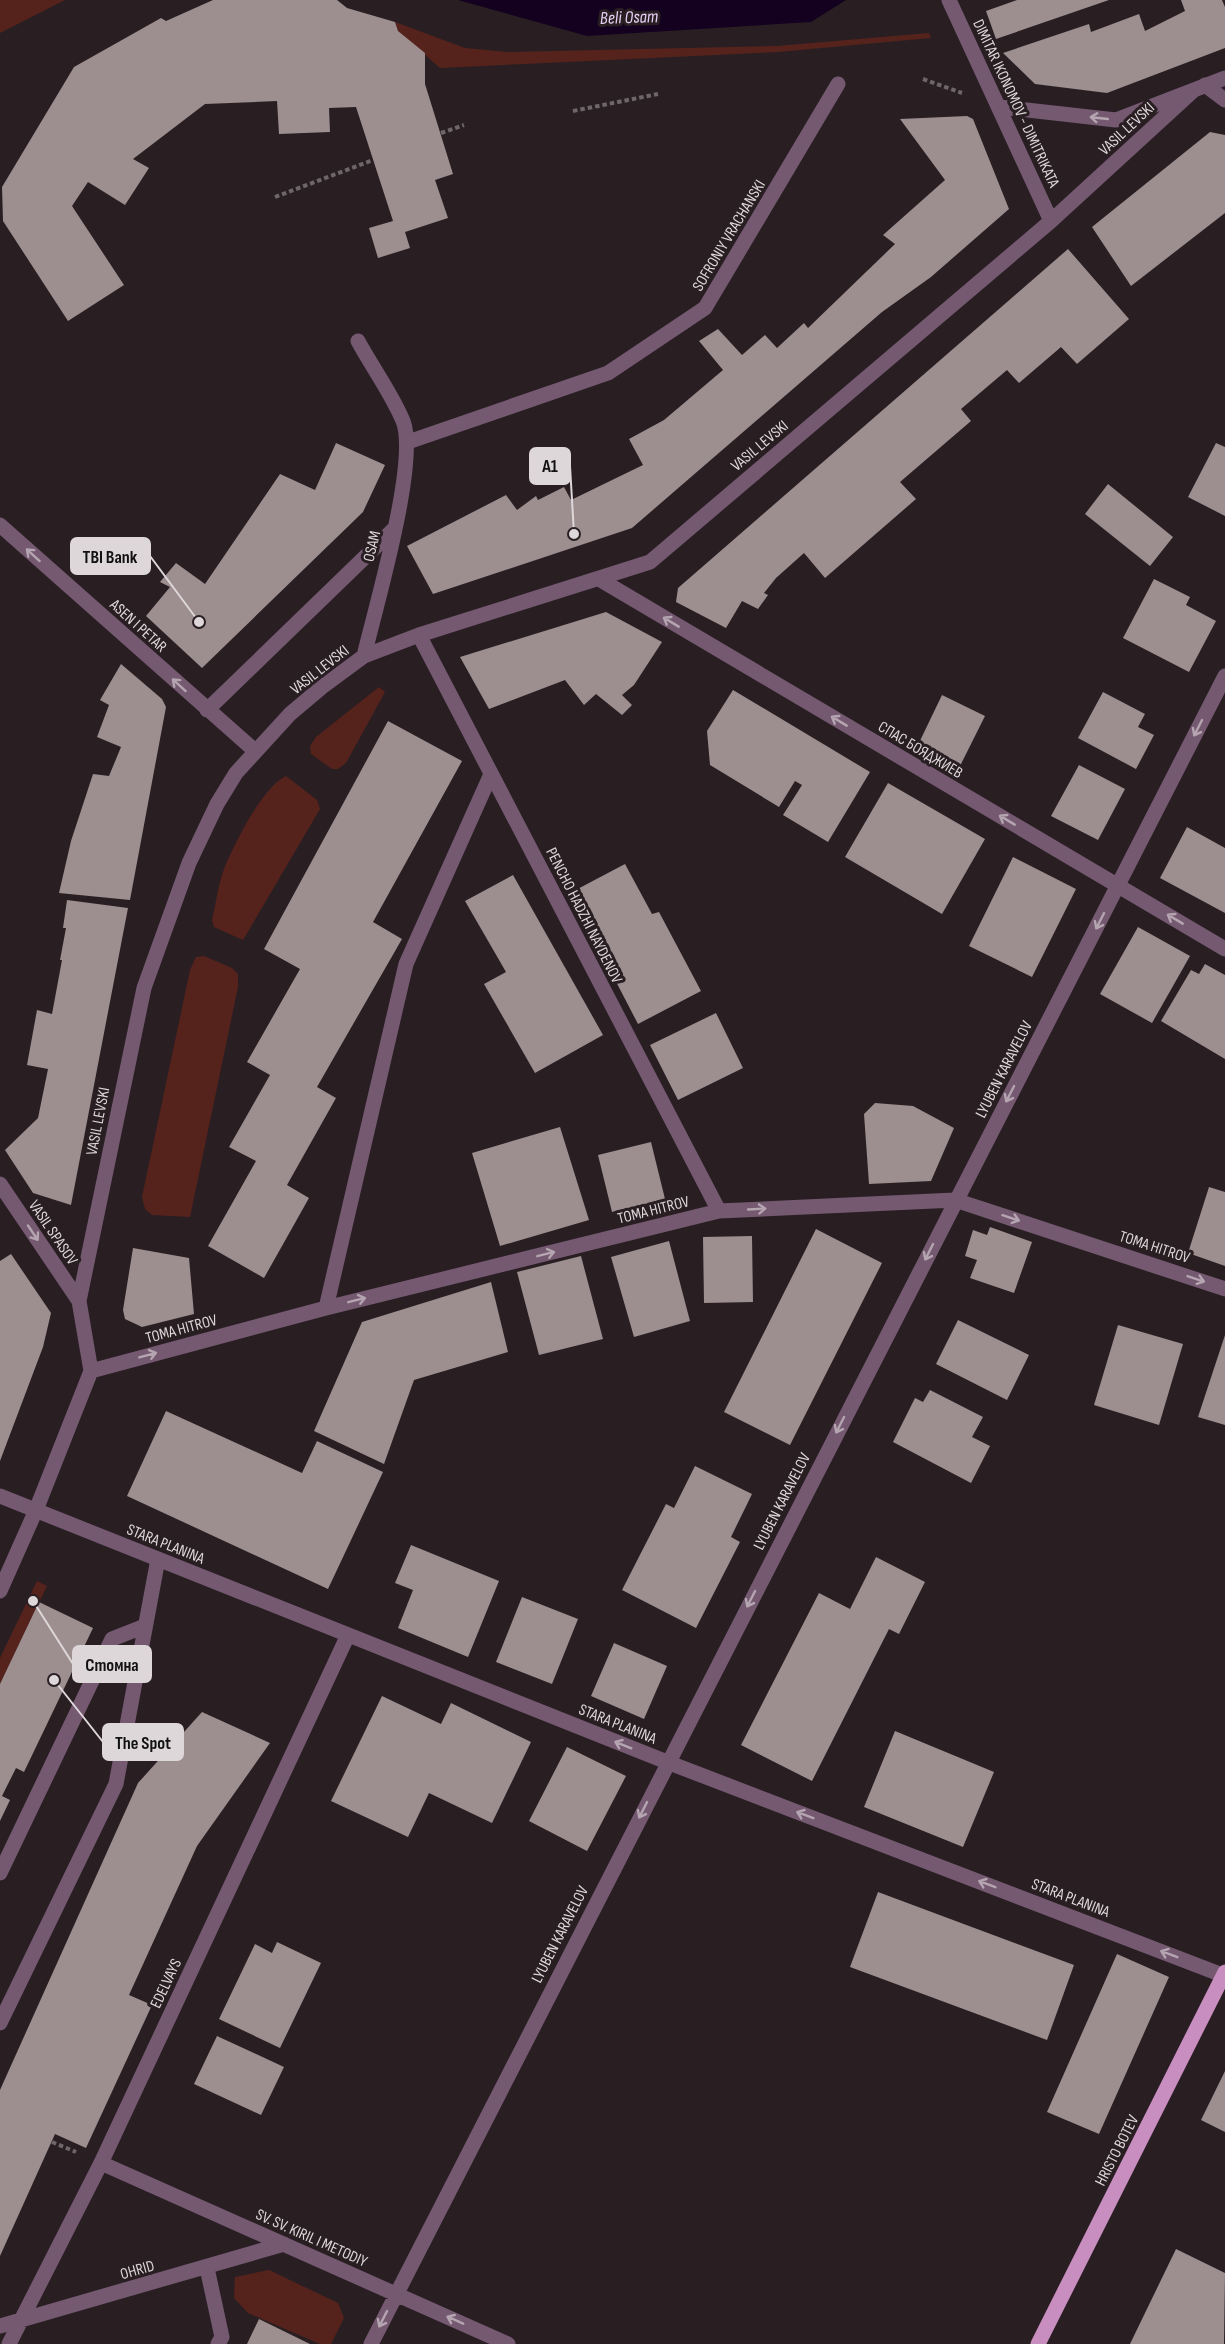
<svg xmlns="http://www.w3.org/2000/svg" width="1225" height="2344" font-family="'Sofia Sans Condensed',sans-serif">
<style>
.green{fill:#56221c}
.water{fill:#14011f}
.building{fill:#9d8e90}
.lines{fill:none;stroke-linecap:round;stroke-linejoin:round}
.path{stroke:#6e6669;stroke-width:4;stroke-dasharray:4.5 3;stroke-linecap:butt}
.minor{stroke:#755971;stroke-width:15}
.major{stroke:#c98ec0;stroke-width:15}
.oneway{stroke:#b4a5b0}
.labels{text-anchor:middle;stroke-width:6;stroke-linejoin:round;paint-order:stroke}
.street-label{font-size:16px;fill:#ded7da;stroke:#291f23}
.water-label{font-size:18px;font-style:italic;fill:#e7cff5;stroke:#291f23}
.leader{fill:none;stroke:#ded7da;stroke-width:2}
.callout-dot{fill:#ded7da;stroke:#291f23;stroke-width:2}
.callout{fill:#ded7da;stroke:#ded7da;stroke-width:2}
.callout-label{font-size:18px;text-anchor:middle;font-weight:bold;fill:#111}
</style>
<rect width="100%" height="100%" fill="#291f23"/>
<!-- green -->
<path class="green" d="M0 0H65L0 33Z
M395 22 465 48 509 52 777 46 929 33 931 38 778 52 440 68 398 31Z
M379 687 385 692 346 763 338 769H332L311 754 310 746 316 737Z
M286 776 317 800 320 809 243 940 214 927 212 920C216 904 218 885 224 869 234 845 262 787 286 776Z
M204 956 232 968 238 974V987L190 1217 152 1215 145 1209 142 1197 190 970 196 957Z
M37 1581 47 1586 0 1684V1658Z
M269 2270 338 2303 344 2318 331 2344H320L248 2313 234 2298 235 2277Z"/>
<!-- water -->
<path class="water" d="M458 0H846L811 22 587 36Z"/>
<!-- building -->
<path class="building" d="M213 0H337L347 8 395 22 398 31 425 53V84L453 174 435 180 448 218 405 232 410 248 378 258 369 228 393 221 356 107 329 108 330 132 279 134 277 101 205 104 133 159 149 168 125 205 88 182 72 206 124 285 68 321 3 221 2 187 74 67 161 18 166 21Z
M1017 0H1109L996 39 986 11Z
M1181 0H1222L1225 7V48L1107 93 1035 84 1003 53 1089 24 1091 32 1139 14 1145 31 1185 11Z
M967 116 973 119 1009 209 931 277 882 312 632 528 433 594 407 546 506 495 517 510 536 496 538 500 564 487 571 500 643 465 629 439 664 420 723 370 699 341 718 329 742 355 765 335 777 348 804 323 808 328 895 244 883 235 945 180 900 119Z
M1210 132 1225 135V213L1131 286 1092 227Z
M1068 249 1129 319 1077 364 1061 347 1019 383 1007 370 961 409 971 421 900 482 916 499 825 578 804 553 776 578 764 593 768 595 758 609 742 601 726 628 676 602 678 588Z
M336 443 385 465 363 512 202 668 146 616 170 587 160 582 176 563 205 584 280 474 315 490Z
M1216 443 1225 447V516L1188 497Z
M1108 484 1173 537 1150 566 1085 514Z
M1154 579 1190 597 1186 605 1216 621 1189 672 1123 638Z
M606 612 662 642 634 685 622 695 632 705 622 715 596 694 584 705 565 680 489 709 460 657Z
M121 664 162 699 166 707 130 900 59 893 71 841 93 774 109 776 121 747 97 737 109 705 100 700Z
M733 690 870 772 828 842 783 815 802 785 795 781 779 807 710 765 707 731Z
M1103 692 1145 714 1138 727 1154 735 1136 769 1078 738Z
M942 695 985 716 959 768 917 747Z
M388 721 462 761 373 922 402 939 317 1087 336 1098 287 1185 309 1198 264 1278 208 1246 256 1161 229 1147 270 1075 247 1062 300 969 264 949Z
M1079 765 1125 789 1098 840 1051 816Z
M888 783 985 839 942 914 845 857Z
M1187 827 1225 848V913L1160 878Z
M1013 857 1076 889 1032 977 969 946Z
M625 864 652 914 659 912 701 991 638 1024 570 893Z
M513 875 603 1035 535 1073 484 984 506 972 465 901Z
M67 900 128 908 71 1205 33 1193 5 1150 38 1118 48 1069 27 1065 37 1010 52 1014 62 960H60L66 928H63Z
M1138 927 1190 956 1152 1023 1100 994Z
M1205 964 1225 975V1059L1161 1021 1191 970 1199 974Z
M716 1013 743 1068 678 1100 650 1045Z
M875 1103 913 1106 954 1128 931 1181 869 1184 864 1114Z
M560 1127 589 1220 500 1246 472 1153Z
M651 1142 665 1199 612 1212 598 1155Z
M1209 1187 1225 1192V1266L1188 1253Z
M990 1227 1032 1242 1014 1293 970 1278 977 1260 965 1256 973 1230 987 1235Z
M816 1229 882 1263 790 1445 724 1412Z
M752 1236 753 1302 704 1303 703 1237Z
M669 1241 690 1321 634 1337 611 1257Z
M133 1248 189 1258 194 1314 142 1327 125 1319 123 1310Z
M11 1254 51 1313 43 1347 0 1461V1261Z
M581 1256 603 1339 539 1355 517 1272Z
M491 1282 508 1352 414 1380 384 1464 314 1431 362 1322Z
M958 1320 1029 1355 1007 1400 936 1364Z
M1118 1325 1183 1344 1159 1425 1094 1405Z
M1225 1335V1425L1198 1417Z
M930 1390 983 1417 972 1437 990 1446 971 1483 893 1442 915 1398 923 1402Z
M166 1411 302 1473 317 1441 383 1472 328 1589 127 1496Z
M695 1466 752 1494 731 1537 740 1542 696 1628 622 1590 666 1504 674 1508Z
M411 1545 499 1581 468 1657 398 1628 413 1590 395 1583Z
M876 1557 925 1582 899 1634 889 1629 812 1781 741 1745 819 1593 850 1609Z
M522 1597 578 1619 552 1684 496 1662Z
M39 1602 93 1628 24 1772 16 1768 2 1796 10 1800 0 1821V1684Z
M614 1643 667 1666 644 1719 591 1696Z
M382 1696 441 1724 451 1703 531 1742 492 1823 429 1793 408 1837 331 1801Z
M202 1712 270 1743 197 1846 129 1995 152 2005 86 2148 55 2134 0 2256V2090L138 1783Z
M895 1731 994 1772 963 1847 864 1807Z
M567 1747 626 1776 587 1851 529 1821Z
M878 1892 1074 1965 1047 2040 850 1967Z
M277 1942 321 1963 280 2048 219 2019 255 1944 272 1953Z
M1117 1954 1169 1977 1099 2134 1047 2112Z
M217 2036 284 2067 261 2115 194 2084Z
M1225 2071V2132L1201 2120Z
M1176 2249 1225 2273 1224 2344H1130Z
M259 2319 310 2344H247Z"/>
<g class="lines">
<!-- path -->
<path class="path" d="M923 79 962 93
M573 111 658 94
M441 133 464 125
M275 197 373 160
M52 2142 76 2152"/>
<!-- minor -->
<path class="minor" d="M949 0 1051 221
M1205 85 1225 100
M1000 107 1116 120 1225 78
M358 341C372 367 392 394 403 421 419 461 375 609 364 656
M408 442 608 373 705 308 838 84
M0 525 255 751
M599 579 1225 949
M419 635 719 1211
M207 710 394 529
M0 1184 79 1301
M326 1308 406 964 491 774
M91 1371 326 1308 719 1211 955 1200 1225 1289
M0 1496 667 1762 1225 1976
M0 1591 36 1510 91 1371 79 1301 144 988 189 863 217 804 236 773 290 714 322 687 364 656 419 635 650 562 1051 221 1194 90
M0 1873 112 1639 145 1626
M0 2023 116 1784 158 1559
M101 2163 508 2344
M207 2268 222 2337 218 2344
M0 2326 284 2244
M9 2344 101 2163 348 1635
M371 2344 1225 676"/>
<!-- major -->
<path class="major" d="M1038 2344 1225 1972"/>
</g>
<!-- one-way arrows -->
<defs><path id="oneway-shaft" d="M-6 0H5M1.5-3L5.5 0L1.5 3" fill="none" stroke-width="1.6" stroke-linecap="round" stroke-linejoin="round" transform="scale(1.5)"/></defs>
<g class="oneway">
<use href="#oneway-shaft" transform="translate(1099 118) rotate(-174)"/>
<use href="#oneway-shaft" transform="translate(33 555) rotate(-138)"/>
<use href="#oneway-shaft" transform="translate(671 622) rotate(-149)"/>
<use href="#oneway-shaft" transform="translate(179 685) rotate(-138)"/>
<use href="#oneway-shaft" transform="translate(839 721) rotate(-149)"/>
<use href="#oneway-shaft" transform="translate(1198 728) rotate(117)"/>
<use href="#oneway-shaft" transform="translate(1007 820) rotate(-149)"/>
<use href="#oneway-shaft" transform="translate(1175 919) rotate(-149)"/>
<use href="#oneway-shaft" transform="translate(1100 921) rotate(117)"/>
<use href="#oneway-shaft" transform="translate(1010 1094) rotate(117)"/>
<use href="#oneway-shaft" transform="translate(757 1209) rotate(-3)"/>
<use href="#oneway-shaft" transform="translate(1011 1218) rotate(18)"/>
<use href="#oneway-shaft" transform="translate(33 1233) rotate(56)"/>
<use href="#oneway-shaft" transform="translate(929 1252) rotate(117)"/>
<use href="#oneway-shaft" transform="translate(546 1254) rotate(-14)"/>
<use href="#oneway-shaft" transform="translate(1196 1279) rotate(18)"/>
<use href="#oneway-shaft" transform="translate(357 1300) rotate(-14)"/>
<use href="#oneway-shaft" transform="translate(148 1355) rotate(-15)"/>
<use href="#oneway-shaft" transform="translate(840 1425) rotate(117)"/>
<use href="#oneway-shaft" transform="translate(751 1599) rotate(117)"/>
<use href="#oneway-shaft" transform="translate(623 1745) rotate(-158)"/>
<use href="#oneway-shaft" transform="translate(643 1810) rotate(117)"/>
<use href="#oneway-shaft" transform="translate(805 1815) rotate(-159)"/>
<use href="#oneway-shaft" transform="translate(987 1884) rotate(-159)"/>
<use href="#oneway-shaft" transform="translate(1169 1954) rotate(-159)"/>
<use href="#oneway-shaft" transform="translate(383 2319) rotate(117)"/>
<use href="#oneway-shaft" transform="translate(455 2320) rotate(-156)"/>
</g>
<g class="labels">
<!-- street labels -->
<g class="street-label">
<text transform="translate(1017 103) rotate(65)" y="6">DIMITAR IKONOMOV - DIMITRIKATA</text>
<text transform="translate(1126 128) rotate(-43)" y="6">VASIL LEVSKI</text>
<text transform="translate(728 235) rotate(-59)" y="6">SOFRONIY VRACHANSKI</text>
<text transform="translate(759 445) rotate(-40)" y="6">VASIL LEVSKI</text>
<text transform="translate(371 546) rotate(-77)" y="6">OSAM</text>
<text transform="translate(139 625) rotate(42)" y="6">ASEN I PETAR</text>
<text transform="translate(319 669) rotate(-38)" y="6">VASIL LEVSKI</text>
<text transform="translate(921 749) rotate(31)" y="6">СПАС БОЯДЖИЕВ</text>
<text transform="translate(585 915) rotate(63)" y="6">PENCHO HADZHI NAYDENOV</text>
<text transform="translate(1003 1069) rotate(-63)" y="6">LYUBEN KARAVELOV</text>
<text transform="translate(97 1121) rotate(-79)" y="6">VASIL LEVSKI</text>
<text transform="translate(653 1209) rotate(-14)" y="6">TOMA HITROV</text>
<text transform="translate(54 1232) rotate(56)" y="6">VASIL SPASOV</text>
<text transform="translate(1155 1246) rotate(18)" y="6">TOMA HITROV</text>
<text transform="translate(181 1328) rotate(-15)" y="6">TOMA HITROV</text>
<text transform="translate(781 1501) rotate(-63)" y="6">LYUBEN KARAVELOV</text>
<text transform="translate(166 1543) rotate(22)" y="6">STARA PLANINA</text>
<text transform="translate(618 1723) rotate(22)" y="6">STARA PLANINA</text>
<text transform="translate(1071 1897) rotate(21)" y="6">STARA PLANINA</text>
<text transform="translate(559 1934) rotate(-63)" y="6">LYUBEN KARAVELOV</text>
<text transform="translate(165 1983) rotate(-65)" y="6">EDELVAYS</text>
<text transform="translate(1116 2150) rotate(-63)" y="6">HRISTO BOTEV</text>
<text transform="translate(312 2237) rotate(24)" y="6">SV. SV. KIRIL I METODIY</text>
<text transform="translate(137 2269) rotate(-16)" y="6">OHRID</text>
</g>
<!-- water labels -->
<g class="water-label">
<text transform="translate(629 17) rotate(-2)" y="6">Beli Osam</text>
</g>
</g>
<!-- callouts -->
<path class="leader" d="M574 534L570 466M199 622L150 556M33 1601L73 1664M54 1680L103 1742"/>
<g class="callout-dot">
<circle cx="574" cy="534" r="6"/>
<circle cx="199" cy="622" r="6"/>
<circle cx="33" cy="1601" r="6"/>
<circle cx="54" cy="1680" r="6"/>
</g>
<g class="callout">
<rect x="530" y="448" width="40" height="36" rx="6"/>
<rect x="71" y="538" width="79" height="36" rx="6"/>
<rect x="73" y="1646" width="78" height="36" rx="6"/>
<rect x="103" y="1724" width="80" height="36" rx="6"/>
</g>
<g class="callout-label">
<text x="550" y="472">A1</text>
<text x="110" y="563">TBI Bank</text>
<text x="112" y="1671">Стомна</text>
<text x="143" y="1749">The Spot</text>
</g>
</svg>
